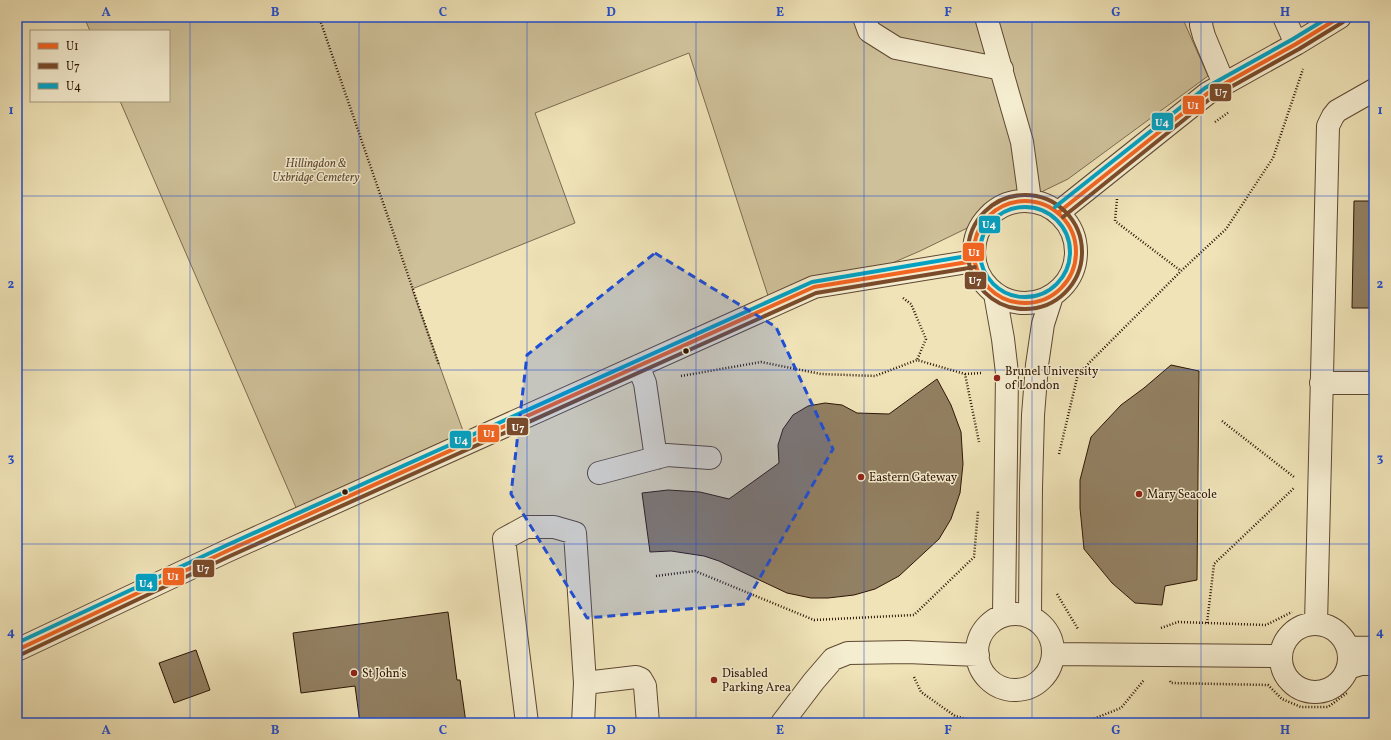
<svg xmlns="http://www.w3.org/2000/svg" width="1391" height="740" font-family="Vollkorn,serif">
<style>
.green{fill:#cec099;stroke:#7e6a50}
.building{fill:#928062;stroke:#2e1506}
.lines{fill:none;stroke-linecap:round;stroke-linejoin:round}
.minor-casing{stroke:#5e4832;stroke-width:24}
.path{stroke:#2e1506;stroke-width:2.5;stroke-dasharray:1 2;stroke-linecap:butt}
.minor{stroke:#f5edd0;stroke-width:22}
.bus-1-casing{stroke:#f5edd0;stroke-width:7}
.bus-2-casing{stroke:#f5edd0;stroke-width:7}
.bus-3-casing{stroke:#f5edd0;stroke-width:7}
.bus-1{stroke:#f26522;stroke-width:4}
.bus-2{stroke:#7a4b2a;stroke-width:4}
.bus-3{stroke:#02a2c4;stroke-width:4}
.marked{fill:#1d4ed8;fill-opacity:0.2;stroke:#1d4ed8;stroke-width:3;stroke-dasharray:8 5;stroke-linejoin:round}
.grid{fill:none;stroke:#1d4ed8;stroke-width:1;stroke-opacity:0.55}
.bus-dot{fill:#2e1506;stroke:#f5edd0;stroke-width:1.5}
.poi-dot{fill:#8f2418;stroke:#f5edd0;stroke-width:1.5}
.labels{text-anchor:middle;stroke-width:3;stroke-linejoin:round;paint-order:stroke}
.park-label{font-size:12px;font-style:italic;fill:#5e4832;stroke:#f5edd0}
.poi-label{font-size:12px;fill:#2e1506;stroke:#f5edd0;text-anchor:start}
.line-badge{stroke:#f5edd0;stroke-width:1.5}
.badge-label{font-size:11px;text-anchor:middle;font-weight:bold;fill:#fff}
.neatline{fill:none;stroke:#1d4ed8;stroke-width:1.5}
.grid-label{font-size:13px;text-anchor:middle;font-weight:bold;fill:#1d4ed8}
</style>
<rect width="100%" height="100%" fill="#efe3b7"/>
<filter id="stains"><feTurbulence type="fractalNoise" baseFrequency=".005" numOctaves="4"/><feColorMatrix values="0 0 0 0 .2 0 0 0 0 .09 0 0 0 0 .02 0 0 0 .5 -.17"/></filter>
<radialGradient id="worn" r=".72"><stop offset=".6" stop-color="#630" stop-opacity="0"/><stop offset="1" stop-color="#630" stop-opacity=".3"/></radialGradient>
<!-- green -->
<path class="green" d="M84 17H1182L1208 76 1068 179 920 251 774 314 689 53 535 113 575 223 412 289 467 442 301 519 120 101H169V31H90Z"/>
<!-- building -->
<path class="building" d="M1354 201H1374V308H1352Z
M1171 365 1199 371 1197 580 1165 586 1162 605 1135 603 1112 583 1084 549 1080 508V480L1091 437 1121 405 1144 388Z
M937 379 951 405 961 432 963 464 960 493 951 519 939 539 899 576 875 589 854 595 828 598H811L787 593 719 561 704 556 671 551 650 552 642 493 668 490 700 492 729 499 779 463 778 445 783 429 793 415 808 406 825 403 842 405 857 413 889 414Z
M448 612 457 680H460L466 723H360L355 686 301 693 293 633Z
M196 650 210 690 174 703 159 663Z"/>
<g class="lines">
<defs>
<path id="minor" d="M864 17 869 31 896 48 1002 69
M986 17 1022 142 1030 200
M1202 17 1201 25 1204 36 1224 84
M1284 17 1296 44
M974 252a51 51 0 1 1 102 0a51 51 0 1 1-102 0Z
M1059 212 1208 93 1296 44 1340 17
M995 294 1003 339 1007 373 1004 615
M638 366 645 383 656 458
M1321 383H1374
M599 473 667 455 710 458
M977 652a38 38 0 1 1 76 0a38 38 0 1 1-76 0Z
M1030 616 1031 488 1033 415 1037 365 1043 324 1052 296
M1281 658a34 34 0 1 1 68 0a34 34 0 1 1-68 0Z
M1316 624 1328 126 1333 116 1337 111 1374 90
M1347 647 1374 648
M17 650 227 551 814 287 974 261
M1054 654 1280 656
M1348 668 1361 664H1374
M585 683 636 677 641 679 645 686 648 723
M527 723 504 539 526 527H554L575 533 585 683 583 723
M782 723 814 681 833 659 848 653 907 652 978 655"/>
</defs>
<!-- minor casing -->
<use href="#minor" class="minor-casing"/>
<!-- path -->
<path class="path" d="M319 17 439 365
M1215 122 1229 112
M1117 199 1115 221 1181 271
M903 298 911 304 926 339 917 360
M965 374 982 373
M1060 374H1078
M681 376 761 362 821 374 875 376 917 360 965 374 979 442
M1222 421 1294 477
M1059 454 1078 374 1181 271 1226 229 1273 158 1303 69
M656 576 695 571 814 620 914 615 974 557 978 511
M1057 594 1078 629
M1207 623 1214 564 1294 488
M1161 628 1178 622 1266 625 1292 612
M914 677 921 692 955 716 981 723
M1170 681 1171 683 1268 685 1282 699 1301 707H1328L1347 693
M1083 723 1121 708 1144 680"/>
<!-- minor -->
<use href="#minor" class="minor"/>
<defs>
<path id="bus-1" d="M974 252a51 51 0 1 1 102 0a51 51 0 1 1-102 0Z
M1059 212 1208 93 1296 44 1340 17
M17 650 227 551 814 287 974 261"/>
<path id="bus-2" d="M968 252a57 57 0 1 1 114 0a57 57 0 1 1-114 0Z
M1063 217 1211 98 1299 49 1343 22
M20 655 230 556 816 293 975 267"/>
<path id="bus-3" d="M980 252a45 45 0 1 1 90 0a45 45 0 1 1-90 0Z
M1055 207 1205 88 1293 39 1329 17
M17 643 225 546 812 282 973 255"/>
</defs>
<!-- bus-1 casing -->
<use href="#bus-1" class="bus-1-casing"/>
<!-- bus-2 casing -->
<use href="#bus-2" class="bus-2-casing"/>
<!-- bus-3 casing -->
<use href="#bus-3" class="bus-3-casing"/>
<!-- bus-1 -->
<use href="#bus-1" class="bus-1"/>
<!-- bus-2 -->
<use href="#bus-2" class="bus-2"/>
<!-- bus-3 -->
<use href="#bus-3" class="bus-3"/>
</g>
<!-- marked area -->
<path class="marked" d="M655 253 776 327 833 449 745 604 587 618 511 494 527 355Z"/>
<!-- grid -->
<path class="grid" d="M190 17V723M359 17V723M527 17V723M696 17V723M864 17V723M1032 17V723M1201 17V723M17 196H1374M17 370H1374M17 544H1374"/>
<!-- markers -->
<g class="bus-dot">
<circle cx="686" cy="351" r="3.5"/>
<circle cx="345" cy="492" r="3.5"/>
</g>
<g class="poi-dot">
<circle cx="997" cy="378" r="4"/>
<circle cx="861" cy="477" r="4"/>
<circle cx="1139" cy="494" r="4"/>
<circle cx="354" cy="673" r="4"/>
<circle cx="714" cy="680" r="4"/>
</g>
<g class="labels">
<!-- park labels -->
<g class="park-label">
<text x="316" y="167">Hillingdon &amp;<tspan x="316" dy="14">Uxbridge Cemetery</tspan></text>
</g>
<!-- poi labels -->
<g class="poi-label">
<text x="1005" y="375">Brunel University<tspan x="1005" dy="14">of London</tspan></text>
<text x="869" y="481">Eastern Gateway</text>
<text x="1147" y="498">Mary Seacole</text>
<text x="362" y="677">St John's</text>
<text x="722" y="677">Disabled<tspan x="722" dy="14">Parking Area</tspan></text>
</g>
</g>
<g class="line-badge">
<rect x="1209" y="83" width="23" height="19" rx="4" fill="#7a4b2a"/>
<rect x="1182" y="95" width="23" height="20" rx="4" fill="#f26522"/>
<rect x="1151" y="112" width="23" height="19" rx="4" fill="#02a2c4"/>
<rect x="978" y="215" width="23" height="19" rx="4" fill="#02a2c4"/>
<rect x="962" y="242" width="23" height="20" rx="4" fill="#f26522"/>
<rect x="964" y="271" width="23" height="19" rx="4" fill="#7a4b2a"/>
<rect x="506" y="417" width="23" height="19" rx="4" fill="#7a4b2a"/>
<rect x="477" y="424" width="23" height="19" rx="4" fill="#f26522"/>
<rect x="449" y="430" width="23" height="19" rx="4" fill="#02a2c4"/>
<rect x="192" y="559" width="23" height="19" rx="4" fill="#7a4b2a"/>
<rect x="162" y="567" width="23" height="19" rx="4" fill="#f26522"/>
<rect x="135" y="573" width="23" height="19" rx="4" fill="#02a2c4"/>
</g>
<g class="badge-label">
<text x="1221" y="96">U7</text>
<text x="1193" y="109">U1</text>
<text x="1162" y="126">U4</text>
<text x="989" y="228">U4</text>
<text x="974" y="256">U1</text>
<text x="975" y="284">U7</text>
<text x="518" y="431">U7</text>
<text x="489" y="437">U1</text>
<text x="461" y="444">U4</text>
<text x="203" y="572">U7</text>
<text x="173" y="580">U1</text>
<text x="146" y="587">U4</text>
</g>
<!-- margin -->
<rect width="1391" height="740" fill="none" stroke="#efe3b7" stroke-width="44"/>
<!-- legend -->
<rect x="30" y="30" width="140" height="72" fill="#f5edd0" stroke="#a5977f"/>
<rect x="38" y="43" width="20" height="6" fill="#f26522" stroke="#a5977f"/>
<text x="66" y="50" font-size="12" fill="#2e1506">U1</text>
<rect x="38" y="63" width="20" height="6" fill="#7a4b2a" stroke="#a5977f"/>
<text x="66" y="70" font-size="12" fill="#2e1506">U7</text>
<rect x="38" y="83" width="20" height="6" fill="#02a2c4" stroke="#a5977f"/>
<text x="66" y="90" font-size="12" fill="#2e1506">U4</text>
<rect x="22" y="22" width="1347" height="696" class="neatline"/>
<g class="grid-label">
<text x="106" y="16">A</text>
<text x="275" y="16">B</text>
<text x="443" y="16">C</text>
<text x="611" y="16">D</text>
<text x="780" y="16">E</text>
<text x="948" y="16">F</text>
<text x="1116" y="16">G</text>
<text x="1285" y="16">H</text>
<text x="11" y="114">1</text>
<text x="1380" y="114">1</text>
<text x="11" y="288">2</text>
<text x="1380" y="288">2</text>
<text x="11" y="462">3</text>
<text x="1380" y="462">3</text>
<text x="11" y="636">4</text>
<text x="1380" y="636">4</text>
<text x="106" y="734">A</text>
<text x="275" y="734">B</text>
<text x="443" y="734">C</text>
<text x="611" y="734">D</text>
<text x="780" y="734">E</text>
<text x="948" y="734">F</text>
<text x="1116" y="734">G</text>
<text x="1285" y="734">H</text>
</g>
<rect width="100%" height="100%" filter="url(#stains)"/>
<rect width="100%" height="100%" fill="url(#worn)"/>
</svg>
